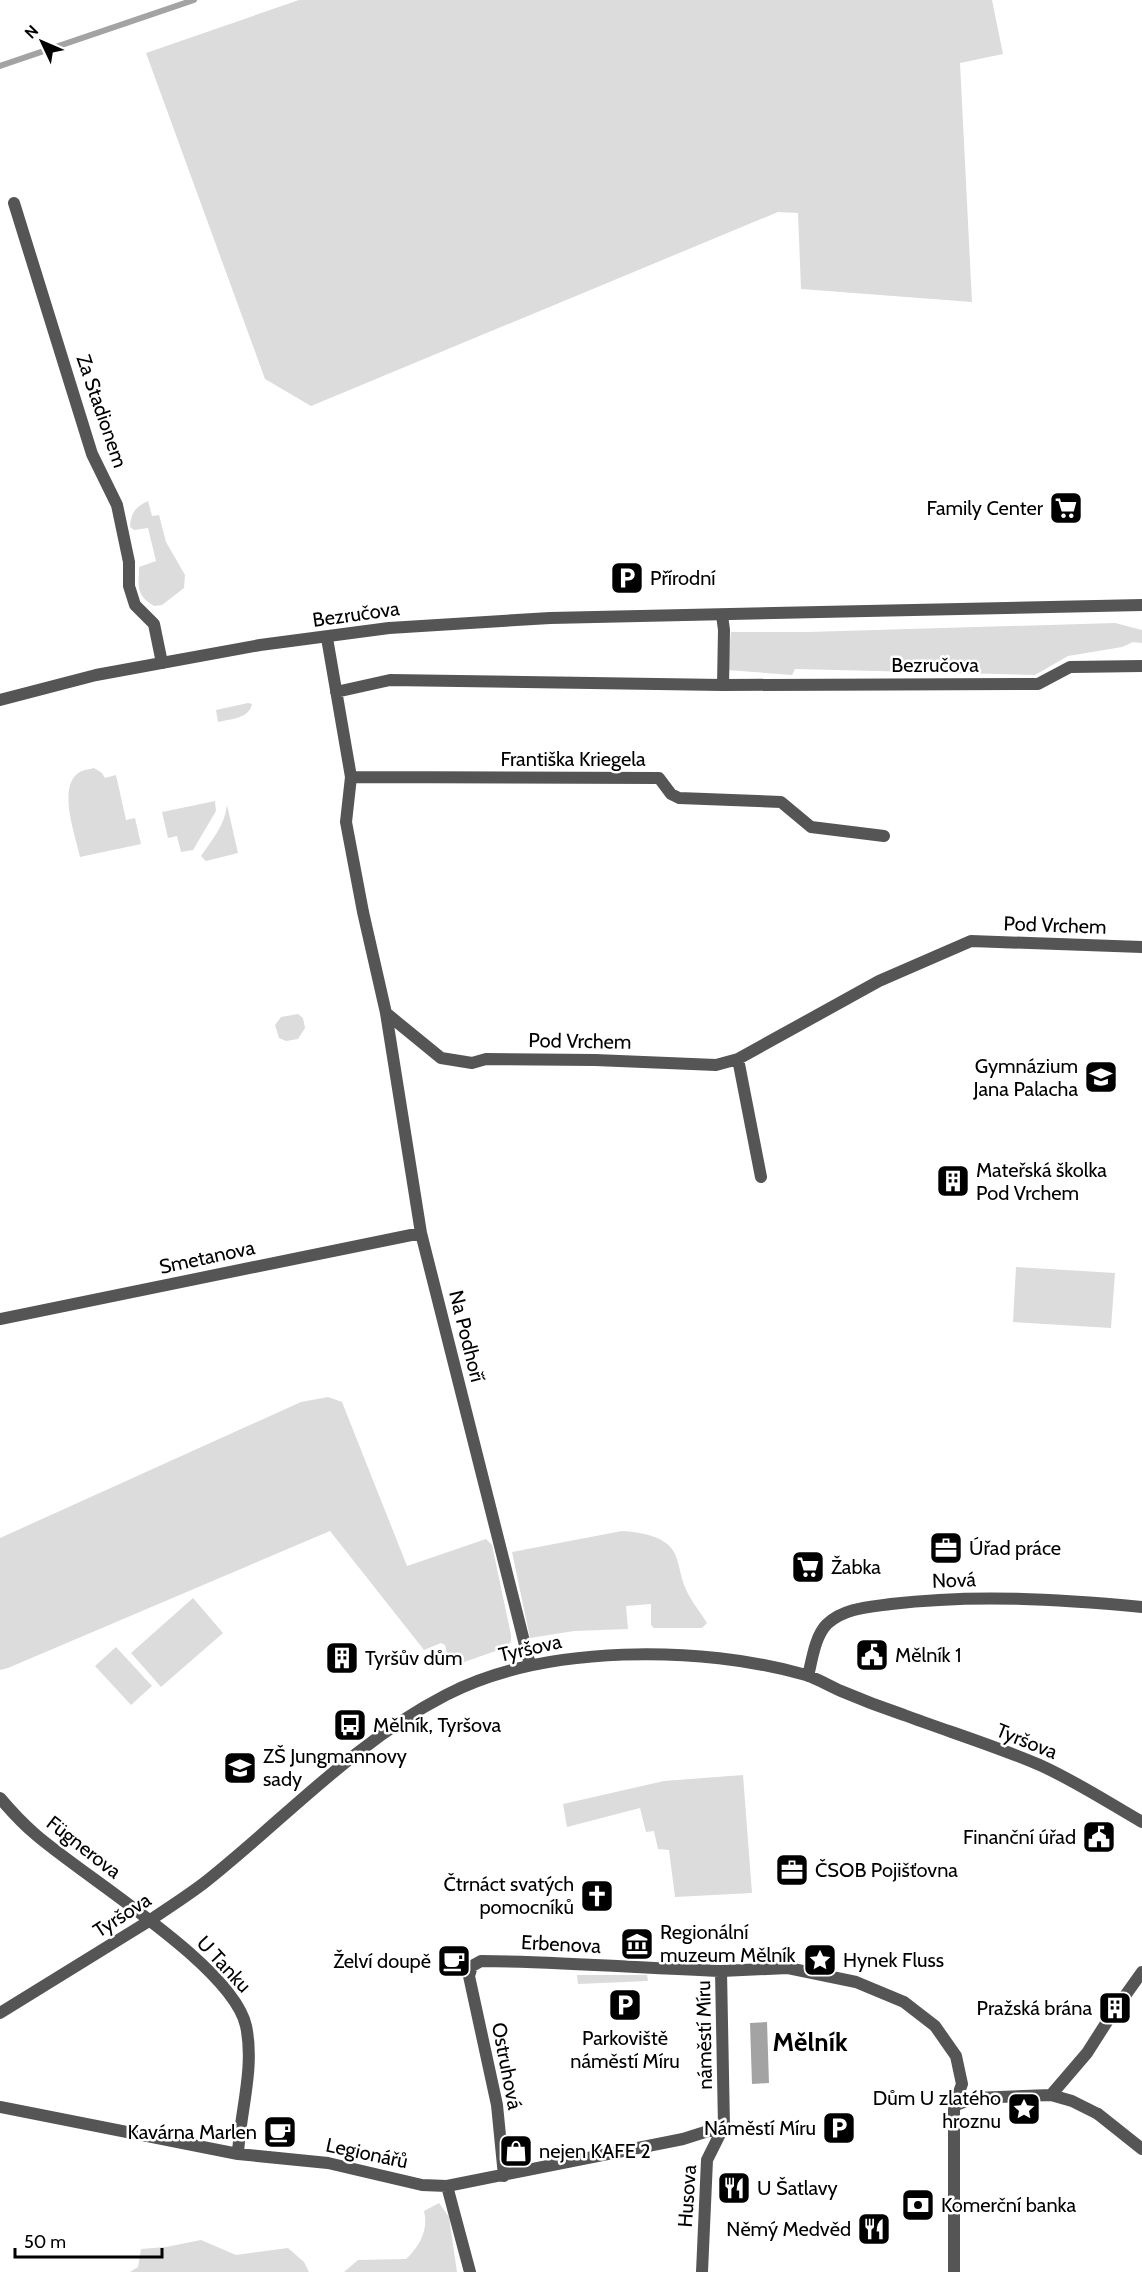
<svg xmlns="http://www.w3.org/2000/svg" width="1142" height="2272" font-family="Cabin,sans-serif">
<style>
.green{fill:#dcdcdc}
.water{fill:#a3a3a3}
.lines{fill:none;stroke-linecap:round;stroke-linejoin:round}
.stream{stroke:#a3a3a3;stroke-width:6}
.pedestrian{stroke:#555;stroke-width:12}
.minor{stroke:#555;stroke-width:12}
.tertiary{stroke:#555;stroke-width:12}
.labels{text-anchor:middle;stroke-width:5;stroke-linejoin:round;paint-order:stroke}
.street-label{font-size:20px;fill:#000;stroke:#fff}
.poi-label{font-size:20px;fill:#000;stroke:#fff;text-anchor:start}
.district-label{font-size:26px;font-weight:bold;fill:#000;stroke:#fff}
</style>
<rect width="100%" height="100%" fill="#fff"/>
<!-- green -->
<path class="green" d="M299 0H992L1003 54 960 63 972 302 801 289 798 213 778 212 311 406 265 379 146 53Z
M148 501 152 516 159 515 166 542 185 575 184 588 162 605 154 606C135 595 139 586 139 567L156 561 148 528 134 530 130 527C131 513 135 507 148 501Z
M1115 623 1142 630V643L1133 642 1122 647 1068 656 1035 675 795 669 792 675 727 670 731 632H808Z
M248 703 252 704C249 719 230 719 218 722L216 710Z
M94 768 102 773 105 778 116 775 126 820 135 818 141 844 80 857C76 837 56 785 80 772 83 770 90 769 94 768Z
M215 801 216 811 193 850 181 852 177 836 168 838 162 812Z
M227 805 238 853 206 861 201 856C212 840 225 825 227 805Z
M298 1014 303 1018 305 1028 298 1039 286 1041 279 1038 275 1025 281 1017Z
M1016 1267 1115 1273 1111 1328 1013 1322Z
M328 1397 342 1402 407 1566 486 1539 492 1545 511 1635V1641L507 1647 450 1667 445 1645 441 1643 424 1650 330 1531 8 1668 0 1670V1538L301 1402Z
M622 1531C640 1532 667 1536 675 1554 679 1563 680 1573 683 1582 688 1597 698 1609 707 1623L702 1628H654L651 1625V1604L626 1606 628 1629 574 1631 530 1638 512 1552Z
M193 1598 223 1633 161 1687 131 1653Z
M116 1647 152 1686 131 1705 95 1666Z
M743 1775 752 1893 675 1897 669 1850 658 1849 654 1831 646 1832 640 1808 567 1827 563 1804 664 1781Z
M577 1975H647L648 1981 578 1984Z
M439 2203 449 2217 457 2272H344L358 2260 406 2259C419 2247 429 2230 424 2211Z
M201 2240 236 2255 288 2248 304 2262 309 2272H130L138 2267 141 2249 166 2247Z"/>
<!-- water -->
<path class="water" d="M767 2022 769 2083 752 2084 750 2023Z"/>
<g class="lines">
<!-- stream -->
<path class="stream" d="M0 66 194 0"/>
<!-- pedestrian -->
<path class="pedestrian" d="M721 1971 788 1968 856 1982 904 2002 935 2026 956 2056 962 2084 954 2106V2272
M1122 2000 1142 1972
M1051 2095 1072 2101 1098 2114
M954 2106 974 2098 1051 2095 1087 2053 1110 2017"/>
<!-- minor -->
<path class="minor" d="M14 203 92 454 117 505 129 562V586L135 605 154 624 162 663
M722 615 724 630 723 685
M327 638 351 777 346 822 363 912 386 1013 421 1233 530 1665
M336 692 390 680 723 685 1038 684 1070 667 1142 666
M351 777 659 778 671 794 679 798 781 802 811 827 884 836
M386 1013 441 1058 472 1063 486 1059 595 1060 716 1065 738 1059 879 981 971 941 1142 947
M738 1059 761 1177
M0 1319 421 1233
M808 1676C812 1660 815 1636 827 1624 844 1608 869 1607 891 1604 975 1594 1058 1599 1142 1607
M0 1798C11 1811 22 1823 35 1834 84 1877 233 1966 246 2026 255 2068 240 2112 238 2154
M149 1921C168 1908 187 1896 204 1883 285 1819 353 1743 446 1695 544 1644 701 1645 806 1675 818 1679 830 1686 841 1691 862 1700 883 1708 904 1715 947 1731 992 1745 1035 1763 1069 1777 1109 1803 1142 1822
M0 2107 238 2154 328 2163 422 2185 447 2186 683 2139 724 2126
M1098 2114 1142 2149
M504 2176 497 2105 469 1976 472 1966 481 1961C561 1962 641 1968 721 1971L724 2126 707 2160 702 2272
M447 2186 470 2272"/>
<!-- tertiary -->
<path class="tertiary" d="M0 700 96 675 260 645 389 628 550 618 1142 605
M0 2013 149 1921"/>
</g>
<!-- icons -->
<defs>
<symbol id="supermarket-square" viewBox="-11 -11 22 22"><rect x="-9" y="-9" width="18" height="18" rx="4" fill="#000" stroke="#fff"/><path d="M-6-5.5h2.5l.6 2H6L4.5 2H-2.5L-4.4-4H-6ZM-1.5 3.2a1.3 1.3 0 1 0 .1 0ZM3 3.2a1.3 1.3 0 1 0 .1 0Z" fill="#fff"/></symbol>
<symbol id="parking-square" viewBox="-11 -11 22 22"><rect x="-9" y="-9" width="18" height="18" rx="4" fill="#000" stroke="#fff"/><path d="M-3.5-5.5H1a3.5 3.5 0 0 1 0 7H-1V5.5H-3.5ZM-1-3.4V-.6H.8a1.4 1.4 0 0 0 0-2.8Z" fill="#fff"/></symbol>
<symbol id="school-square" viewBox="-11 -11 22 22"><rect x="-9" y="-9" width="18" height="18" rx="4" fill="#000" stroke="#fff"/><path d="M0-5L7-2L0 1L-7-2ZM-4 1L0 2.5L4 1V4Q0 6-4 4Z" fill="#fff"/></symbol>
<symbol id="building-square" viewBox="-11 -11 22 22"><rect x="-9" y="-9" width="18" height="18" rx="4" fill="#000" stroke="#fff"/><path d="M-4-6H4V6H1V3H-1V6H-4ZM-2.5-4.3h1.7v1.8h-1.7ZM.8-4.3h1.7v1.8H.8ZM-2.5-1h1.7V.8h-1.7ZM.8-1h1.7V.8H.8Z" fill="#fff"/></symbol>
<symbol id="office-square" viewBox="-11 -11 22 22"><rect x="-9" y="-9" width="18" height="18" rx="4" fill="#000" stroke="#fff"/><path d="M-6-3h4V-5.5h4V-3h4V5H-6ZM-1-4.5V-3h2v-1.5ZM-6 0V1H6V0Z" fill="#fff"/></symbol>
<symbol id="civic-square" viewBox="-11 -11 22 22"><rect x="-9" y="-9" width="18" height="18" rx="4" fill="#000" stroke="#fff"/><path d="M-.6-6.5H3V-4.5H.6V-3L4-1V1h2V6H-6V1h2V-1L-.6-3ZM-1.2 2.5V6h2.4V2.5Z" fill="#fff"/></symbol>
<symbol id="bus-square" viewBox="-11 -11 22 22"><rect x="-9" y="-9" width="18" height="18" rx="4" fill="#000" stroke="#fff"/><path d="M-5-6H5V4H4V6H2V4H-2V6H-4V4H-5ZM-3.5-4V0h7V-4ZM-3.5 1.2v1.5H-2V1.2ZM2 1.2v1.5H3.5V1.2Z" fill="#fff"/></symbol>
<symbol id="church-square" viewBox="-11 -11 22 22"><rect x="-9" y="-9" width="18" height="18" rx="4" fill="#000" stroke="#fff"/><path d="M-1.2-6h2.4v3.5h3.3v2.4h-3.3V6h-2.4V-.1h-3.3v-2.4h3.3Z" fill="#fff"/></symbol>
<symbol id="museum-square" viewBox="-11 -11 22 22"><rect x="-9" y="-9" width="18" height="18" rx="4" fill="#000" stroke="#fff"/><path d="M0-6L6-3V-2H-6V-3ZM-5-1h2V3h-2ZM-1-1h2V3h-2ZM3-1h2V3H3ZM-6 4H6V6H-6Z" fill="#fff"/></symbol>
<symbol id="sight-square" viewBox="-11 -11 22 22"><rect x="-9" y="-9" width="18" height="18" rx="4" fill="#000" stroke="#fff"/><path d="M0-6L1.8-2.2L6-1.7L2.9 1.2L3.7 5.4L0 3.3L-3.7 5.4L-2.9 1.2L-6-1.7L-1.8-2.2Z" fill="#fff"/></symbol>
<symbol id="cafe-square" viewBox="-11 -11 22 22"><rect x="-9" y="-9" width="18" height="18" rx="4" fill="#000" stroke="#fff"/><path d="M-5.5-4.5H6V0H3Q3 3.5 0 3.5H-2.5Q-5.5 3.5-5.5 0ZM3-3.2v2h1.7v-2ZM-6 4.5H4V6H-6Z" fill="#fff"/></symbol>
<symbol id="shop-square" viewBox="-11 -11 22 22"><rect x="-9" y="-9" width="18" height="18" rx="4" fill="#000" stroke="#fff"/><path d="M-5-2.5h2.3a2.7 3.5 0 0 1 5.4 0H5L5.5 6h-11ZM-1.5-2.5h3a1.5 2.3 0 0 0-3 0Z" fill="#fff"/></symbol>
<symbol id="restaurant-square" viewBox="-11 -11 22 22"><rect x="-9" y="-9" width="18" height="18" rx="4" fill="#000" stroke="#fff"/><path d="M-5-6h1v4h1v-4h1v4h1v-4h1v5L-1.5 .5V6h-2V.5L-5-1ZM5-6V6H3V1.5H1.5Q1.5-4 5-6Z" fill="#fff"/></symbol>
<symbol id="bank-square" viewBox="-11 -11 22 22"><rect x="-9" y="-9" width="18" height="18" rx="4" fill="#000" stroke="#fff"/><path d="M-6-4H6V4H-6ZM0-2.3a2.3 2.3 0 1 0 0 4.6a2.3 2.3 0 1 0 0-4.6Z" fill="#fff"/></symbol>
</defs>
<g fill-rule="evenodd">
<use href="#supermarket-square" x="1047" y="489" width="38" height="38"/>
<use href="#parking-square" x="608" y="559" width="38" height="38"/>
<use href="#school-square" x="1082" y="1058" width="38" height="38"/>
<use href="#building-square" x="934" y="1162" width="38" height="38"/>
<use href="#office-square" x="927" y="1529" width="38" height="38"/>
<use href="#supermarket-square" x="789" y="1548" width="38" height="38"/>
<use href="#civic-square" x="853" y="1636" width="38" height="38"/>
<use href="#building-square" x="323" y="1639" width="38" height="38"/>
<use href="#bus-square" x="331" y="1706" width="38" height="38"/>
<use href="#school-square" x="221" y="1749" width="38" height="38"/>
<use href="#civic-square" x="1080" y="1818" width="38" height="38"/>
<use href="#office-square" x="773" y="1851" width="38" height="38"/>
<use href="#church-square" x="578" y="1877" width="38" height="38"/>
<use href="#museum-square" x="618" y="1925" width="38" height="38"/>
<use href="#sight-square" x="801" y="1941" width="38" height="38"/>
<use href="#cafe-square" x="435" y="1942" width="38" height="38"/>
<use href="#parking-square" x="606" y="1986" width="38" height="38"/>
<use href="#building-square" x="1096" y="1989" width="38" height="38"/>
<use href="#sight-square" x="1005" y="2090" width="38" height="38"/>
<use href="#parking-square" x="820" y="2109" width="38" height="38"/>
<use href="#cafe-square" x="261" y="2113" width="38" height="38"/>
<use href="#shop-square" x="497" y="2132" width="38" height="38"/>
<use href="#restaurant-square" x="715" y="2169" width="38" height="38"/>
<use href="#bank-square" x="899" y="2186" width="38" height="38"/>
<use href="#restaurant-square" x="855" y="2210" width="38" height="38"/>
</g>
<g class="labels">
<!-- street labels -->
<g class="street-label">
<text transform="translate(102 411) rotate(71)" y="7">Za Stadionem</text>
<text transform="translate(356 614) rotate(-8)" y="7">Bezručova</text>
<text x="935" y="672">Bezručova</text>
<text x="573" y="766">Františka Kriegela</text>
<text transform="translate(1055 925) rotate(2)" y="7">Pod Vrchem</text>
<text transform="translate(580 1041) rotate(1)" y="7">Pod Vrchem</text>
<text transform="translate(207 1257) rotate(-12)" y="7">Smetanova</text>
<text transform="translate(467 1336) rotate(76)" y="7">Na Podhoří</text>
<text transform="translate(954 1580) rotate(-2)" y="7">Nová</text>
<text transform="translate(530 1648) rotate(-13)" y="7">Tyršova</text>
<text transform="translate(1027 1741) rotate(22)" y="7">Tyršova</text>
<text transform="translate(84 1847) rotate(38)" y="7">Fügnerova</text>
<text transform="translate(122 1915) rotate(-33)" y="7">Tyršova</text>
<text transform="translate(561 1944) rotate(3)" y="7">Erbenova</text>
<text transform="translate(224 1964) rotate(47)" y="7">U Tanku</text>
<text transform="translate(704 2035) rotate(-91)" y="7">náměstí Míru</text>
<text transform="translate(507 2066) rotate(79)" y="7">Ostruhová</text>
<text transform="translate(367 2153) rotate(12)" y="7">Legionářů</text>
<text transform="translate(687 2196) rotate(-86)" y="7">Husova</text>
</g>
<!-- poi labels -->
<g class="poi-label">
<text x="1043" y="515" text-anchor="end">Family Center</text>
<text x="650" y="585">Přírodní</text>
<text x="1078" y="1073" text-anchor="end">Gymnázium<tspan x="1078" dy="23">Jana Palacha</tspan></text>
<text x="976" y="1177">Mateřská školka<tspan x="976" dy="23">Pod Vrchem</tspan></text>
<text x="969" y="1555">Úřad práce</text>
<text x="831" y="1574">Žabka</text>
<text x="895" y="1662">Mělník 1</text>
<text x="365" y="1665">Tyršův dům</text>
<text x="373" y="1732">Mělník, Tyršova</text>
<text x="263" y="1763">ZŠ Jungmannovy<tspan x="263" dy="23">sady</tspan></text>
<text x="1076" y="1844" text-anchor="end">Finanční úřad</text>
<text x="815" y="1877">ČSOB Pojišťovna</text>
<text x="574" y="1891" text-anchor="end">Čtrnáct svatých<tspan x="574" dy="23">pomocníků</tspan></text>
<text x="660" y="1939">Regionální<tspan x="660" dy="23">muzeum Mělník</tspan></text>
<text x="843" y="1967">Hynek Fluss</text>
<text x="431" y="1968" text-anchor="end">Želví doupě</text>
<text x="1092" y="2015" text-anchor="end">Pražská brána</text>
<text x="625" y="2045" text-anchor="middle">Parkoviště<tspan x="625" dy="23">náměstí Míru</tspan></text>
<text x="1001" y="2105" text-anchor="end">Dům U zlatého<tspan x="1001" dy="23">hroznu</tspan></text>
<text x="816" y="2135" text-anchor="end">Náměstí Míru</text>
<text x="257" y="2139" text-anchor="end">Kavárna Marlen</text>
<text x="539" y="2158">nejen KAFE 2</text>
<text x="757" y="2195">U Šatlavy</text>
<text x="941" y="2212">Komerční banka</text>
<text x="851" y="2236" text-anchor="end">Němý Medvěd</text>
</g>
<!-- district labels -->
<g class="district-label">
<text x="810" y="2051">Mělník</text>
</g>
</g>
<!-- north arrow -->
<g transform="translate(42 42) rotate(314)" stroke="#ffffff" stroke-width="4.5" paint-order="stroke">
<path d="M0-4.5L10 22L0 15L-10 22Z" fill="#000000"/>
<text y="-9" font-size="16" font-weight="bold" text-anchor="middle" fill="#000000">N</text>
</g>
<!-- scale -->
<path d="M15 2248v9h147v-9" fill="none" stroke="#000000" stroke-width="3"/>
<text x="24" y="2248" font-size="18" fill="#000000" stroke="#ffffff" stroke-width="4.5" paint-order="stroke">50 m</text>
</svg>
